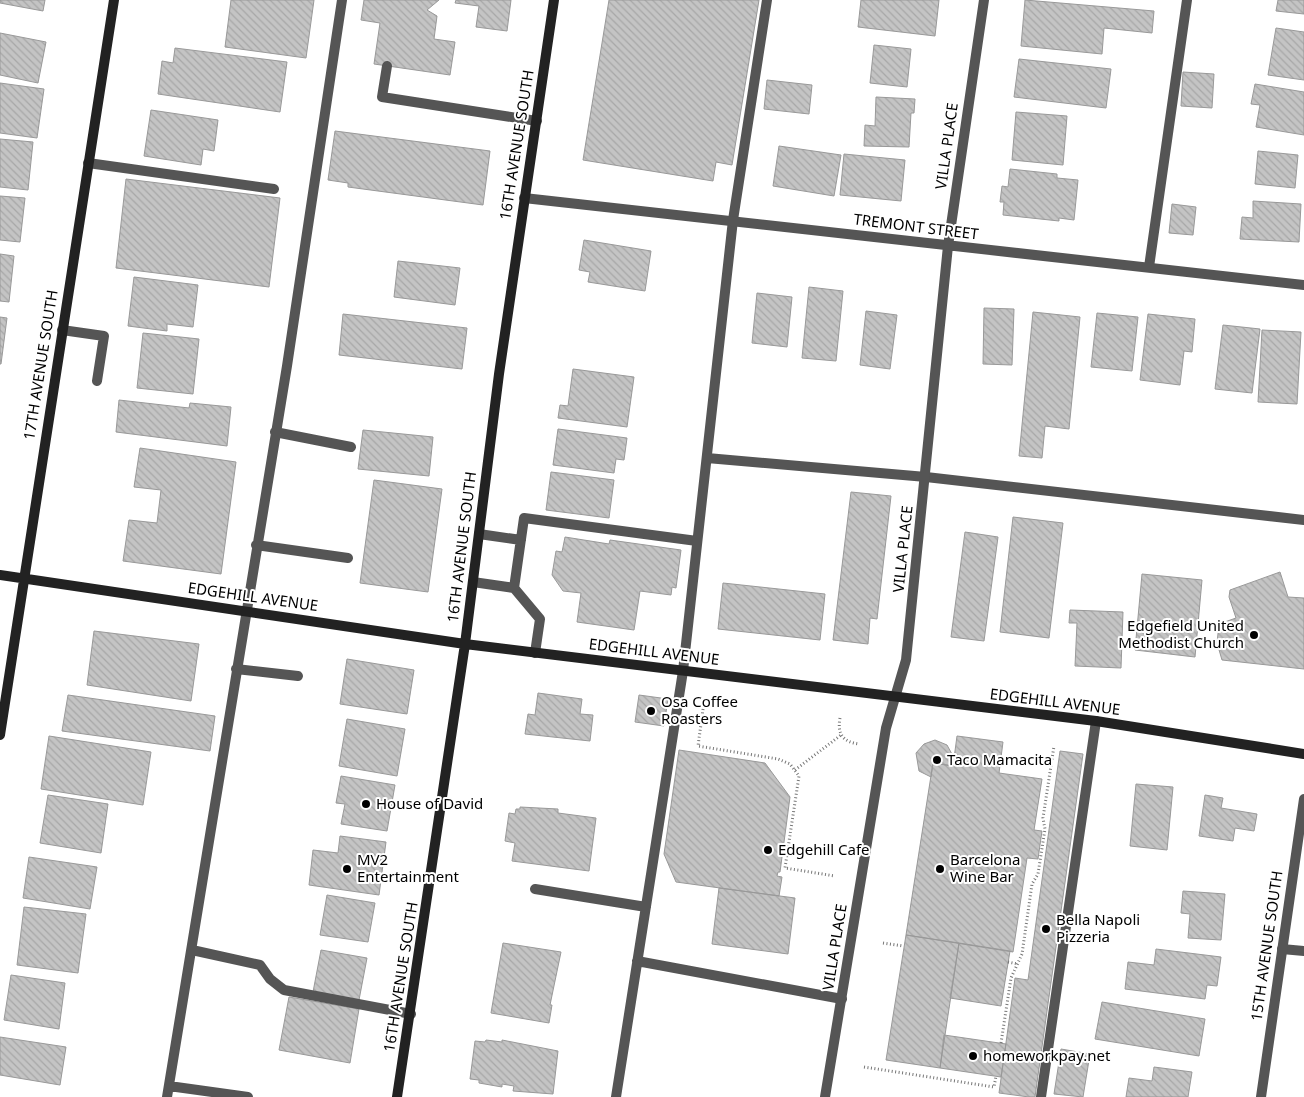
<svg xmlns="http://www.w3.org/2000/svg" width="1304" height="1097" font-family="'Noto Sans',sans-serif">
<style>
.building{fill:url(#building-back-hatch);stroke:#999}
.lines{fill:none;stroke-linecap:round;stroke-linejoin:round}
.path{stroke:#777;stroke-width:3;stroke-dasharray:1 2.5;stroke-linecap:butt}
.lane{stroke:#555;stroke-width:10}
.street{stroke:#555;stroke-width:10}
.secondary{stroke:#222;stroke-width:10}
.poi-dot{fill:#000;stroke:#fff;stroke-width:2}
.labels{text-anchor:middle;stroke-width:4;stroke-linejoin:round;paint-order:stroke}
.street-label{font-size:15px;fill:#000;stroke:#fff}
.poi-label{font-size:15px;fill:#000;stroke:#fff;text-anchor:start}
</style>
<defs>
<pattern id="building-back-hatch" width="6" height="6" patternUnits="userSpaceOnUse" patternTransform="scale(1.25)"><rect width="6" height="6" fill="#c4c4c4"/><path d="M-1 5l2 2M0 0l6 6M5-1l2 2" fill="none" stroke="#a7a7a7"/></pattern>
</defs>
<rect width="100%" height="100%" fill="#fff"/>
<!-- building -->
<path class="building" d="M0 0H45L43 11 0 3Z
M231 0H314L306 58 225 47Z
M364 0H439L427 10 437 16 434 39 455 42 450 75 374 64 380 23 361 20Z
M456 0H511L507 31 476 27 479 6 455 3Z
M609 0H759L732 165 716 162 713 181 583 160Z
M861 0H939L935 36 858 27Z
M1025 0 1154 11 1152 33 1104 28 1102 54 1021 46Z
M1278 0H1304V14L1276 11Z
M1276 28 1304 32V80L1268 75Z
M0 33 46 42 38 83 0 75Z
M874 45 911 49 907 87 870 83Z
M175 48 287 62 280 112 158 94 162 61 173 63Z
M1019 59 1111 69 1106 108 1014 97Z
M1183 72 1214 74 1212 108 1181 106Z
M767 80 812 85 809 114 764 109Z
M0 83 44 89 37 138 0 133Z
M1255 84 1304 92V135L1256 127 1260 105 1251 104Z
M876 97 915 99 914 113H911L909 147 864 146 865 125 875 126Z
M151 110 218 120 214 151 203 149 201 165 144 156Z
M1016 112 1067 116 1063 165 1012 160Z
M335 131 490 151 483 205 348 187V183L328 180Z
M0 139 33 142 28 190 0 187Z
M779 146 841 155 834 196 773 186Z
M1258 151 1298 155 1295 188 1255 184Z
M844 154 905 160 901 201 840 195Z
M1010 169 1057 174V178L1078 180 1074 220 1059 218V221L1003 215 1004 202H1000L1002 186 1008 187Z
M126 179 280 198 269 287 116 268Z
M0 196 25 198 20 242 0 240Z
M1253 201 1301 204 1299 242 1240 239 1242 217 1253 218Z
M1172 204 1196 207 1193 235 1169 233Z
M584 240 651 251 645 291 588 282 590 272 579 270Z
M0 254 14 256 9 302 0 301Z
M398 261 460 268 455 305 394 297Z
M134 277 198 285 193 327 167 324V331L128 326Z
M809 287 843 291 836 361 802 358Z
M757 293 792 297 787 347 752 343Z
M984 308 1014 309 1012 365 983 364Z
M866 311 897 315 890 369 860 365Z
M1033 312 1080 317 1069 429 1045 426 1042 458 1019 456Z
M1097 313 1138 317 1132 371 1091 367Z
M343 314 467 328 462 369 339 355Z
M1148 314 1195 319 1192 352 1184 351 1180 385 1140 380Z
M0 317 7 318 1 364H0Z
M1223 325 1260 329 1252 393 1215 389Z
M1262 330 1301 332 1297 404 1258 402Z
M143 333 199 339 193 394 137 388Z
M573 369 634 377 627 427 558 418 560 405 568 406Z
M119 400 189 408 190 403 231 407 227 446 116 432Z
M558 429 627 438 624 460 616 459 614 473 553 465Z
M363 430 433 437 429 476 358 469Z
M140 448 236 462 221 574 123 561 129 520 157 523 161 490 134 487Z
M551 472 614 480 609 518 546 510Z
M374 480 442 489 428 592 360 583Z
M851 492 891 496 877 619 870 618 868 644 833 640Z
M1013 517 1063 523 1049 638 1000 632Z
M965 532 998 537 984 641 951 637Z
M565 537 609 544 610 540 681 550 676 588 672 587 671 595 640 591 634 630 577 622 581 593 563 591 552 575 556 551 562 552Z
M1280 572 1288 597 1304 598V669L1222 660 1217 643 1219 624 1236 618 1229 597 1230 590Z
M1142 574 1202 580 1195 657 1135 650Z
M723 583 825 594 820 640 718 629Z
M1070 610 1123 612 1121 668 1075 666 1077 623H1069Z
M94 631 199 644 191 701 87 685Z
M347 659 414 670 407 714 340 704Z
M538 693 582 699 580 714 593 715 590 741 525 734 528 714 535 715Z
M68 695 215 716 210 751 62 731Z
M639 695 668 699 664 726 635 722Z
M347 719 405 729 397 776 339 766Z
M49 736 151 752 143 805 41 789Z
M957 736 1003 742 999 773 1042 779 1034 830 1042 831 1038 859 1027 858 1013 952 906 935 933 763 953 766Z
M935 740 947 745 953 756V766L933 763 931 777 919 771 916 753 924 744Z
M679 750 765 763 790 797 780 872H778L777 876 782 877 779 896 676 882 664 854Z
M1060 751 1083 754 1035 1097H1029L999 1093 1015 978 1028 980Z
M341 776 395 785 387 831 341 824 345 804 336 803Z
M1136 784 1173 787 1167 850 1130 846Z
M48 795 108 804 101 853 40 843Z
M1205 795 1223 798 1221 808 1257 814 1254 831 1235 828 1233 841 1199 836Z
M520 807 558 809V813L596 818 589 871 512 861 515 843 505 841 509 813 515 814 516 809H520Z
M340 836 386 842 379 895 309 885 313 850 338 853Z
M29 857 97 867 90 909 23 898Z
M719 888 795 898 788 954 712 944Z
M1183 891 1225 894 1221 940 1188 938 1190 914 1181 913Z
M327 895 375 903 368 942 320 935Z
M24 907 86 914 78 973 17 965Z
M906 935 959 943 940 1068 886 1060Z
M503 943 561 952 550 1005H552L549 1023 491 1013Z
M959 943 1010 951 1001 1006 950 998Z
M1156 949 1221 957 1217 986 1207 985 1205 999 1125 989 1128 962 1154 965Z
M321 950 367 958 359 1000 313 992Z
M11 975 65 983 59 1029 4 1020Z
M289 997 359 1009 350 1063 279 1050Z
M1102 1002 1205 1019 1199 1056 1095 1039Z
M944 1035 1006 1044 1001 1077 940 1068Z
M0 1037 66 1047 60 1085 0 1075Z
M486 1040 502 1042V1040L558 1051 553 1094 513 1091 514 1086 502 1084V1087L479 1083V1080L470 1079 475 1041 485 1042Z
M1061 1049 1090 1054 1083 1097 1054 1094Z
M1154 1067 1192 1072 1188 1097H1126L1129 1078 1152 1081Z"/>
<g class="lines">
<!-- path -->
<path class="path" d="M704 702 698 746 778 759 790 764 799 776 785 868 835 876
M840 718C837 734 843 742 859 744
M795 770 841 735
M883 943 903 946
M1008 962 1018 964
M1001 1043 1011 978 1022 954 1032 884 1038 874 1045 829 1043 818 1054 746
M864 1067 994 1087 996 1076"/>
<!-- lane -->
<path class="lane" d="M387 66 382 97 537 121
M88 163 274 189
M1149 267 1187 0
M62 330 104 336 97 381
M275 432 351 447
M707 458 926 477 1304 520
M479 534 521 540
M256 545 348 558
M473 582 514 588
M535 653 540 619 514 588 524 518 697 541
M236 669 298 676
M535 889 646 907
M1282 949 1304 951
M192 950 260 965 270 979 284 990 411 1014
M637 961 842 999
M169 1086 248 1097
M167 1097 287 366 342 0
M616 1097 683 671 733 220 767 0
M1041 1097 1096 721"/>
<!-- street -->
<path class="street" d="M524 198 1304 285
M825 1097 886 728 906 660 948 246 984 0
M1261 1097 1304 799"/>
<!-- secondary -->
<path class="secondary" d="M0 575 465 644 1096 721 1304 754
M0 735 114 0
M397 1097 465 644 499 374 554 0"/>
</g>
<!-- markers -->
<g class="poi-dot">
<circle cx="1254" cy="635" r="5"/>
<circle cx="651" cy="711" r="5"/>
<circle cx="937" cy="760" r="5"/>
<circle cx="366" cy="804" r="5"/>
<circle cx="768" cy="850" r="5"/>
<circle cx="347" cy="869" r="5"/>
<circle cx="940" cy="869" r="5"/>
<circle cx="1046" cy="929" r="5"/>
<circle cx="973" cy="1056" r="5"/>
</g>
<g class="labels">
<!-- street labels -->
<g class="street-label">
<text transform="translate(517 145) rotate(-81)" y="5">16TH AVENUE SOUTH</text>
<text transform="translate(947 146) rotate(-82)" y="5">VILLA PLACE</text>
<text transform="translate(916 227) rotate(7)" y="5">TREMONT STREET</text>
<text transform="translate(41 365) rotate(-81)" y="5">17TH AVENUE SOUTH</text>
<text transform="translate(462 547) rotate(-83)" y="5">16TH AVENUE SOUTH</text>
<text transform="translate(903 549) rotate(-84)" y="5">VILLA PLACE</text>
<text transform="translate(253 597) rotate(8)" y="5">EDGEHILL AVENUE</text>
<text transform="translate(654 652) rotate(7)" y="5">EDGEHILL AVENUE</text>
<text transform="translate(1055 702) rotate(7)" y="5">EDGEHILL AVENUE</text>
<text transform="translate(1267 946) rotate(-82)" y="5">15TH AVENUE SOUTH</text>
<text transform="translate(835 947) rotate(-81)" y="5">VILLA PLACE</text>
<text transform="translate(401 977) rotate(-81)" y="5">16TH AVENUE SOUTH</text>
</g>
<!-- poi labels -->
<g class="poi-label">
<text x="1244" y="631" text-anchor="end">Edgefield United<tspan x="1244" dy="17">Methodist Church</tspan></text>
<text x="661" y="707">Osa Coffee<tspan x="661" dy="17">Roasters</tspan></text>
<text x="947" y="765">Taco Mamacita</text>
<text x="376" y="809">House of David</text>
<text x="778" y="855">Edgehill Cafe</text>
<text x="357" y="865">MV2<tspan x="357" dy="17">Entertainment</tspan></text>
<text x="950" y="865">Barcelona<tspan x="950" dy="17">Wine Bar</tspan></text>
<text x="1056" y="925">Bella Napoli<tspan x="1056" dy="17">Pizzeria</tspan></text>
<text x="983" y="1061">homeworkpay.net</text>
</g>
</g>
</svg>
